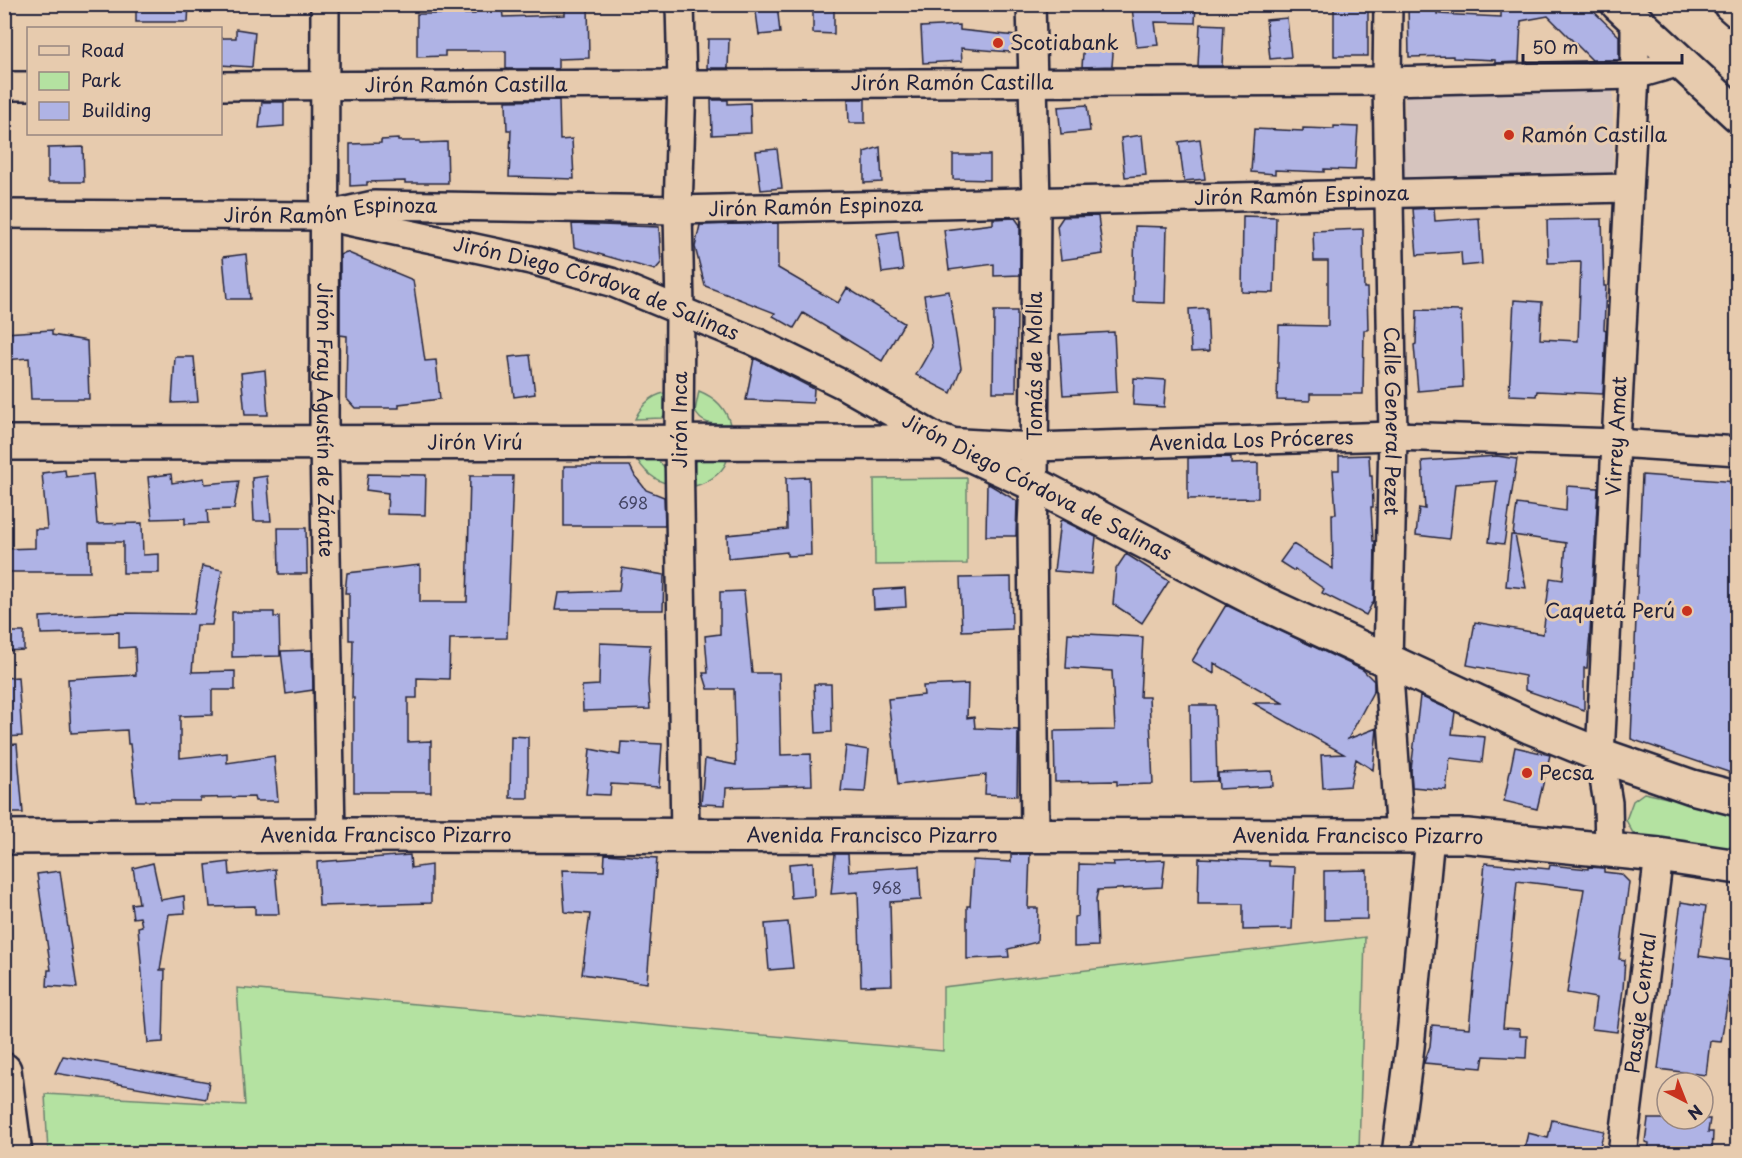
<svg xmlns="http://www.w3.org/2000/svg" width="1742" height="1158" font-family="'Playpen Sans',sans-serif">
<style>
.built{fill:#d6c4be}
.green{fill:#b4e2a1;stroke:#6b826e;stroke-width:1.5}
.building{fill:#afb3e5;stroke:#22223b;stroke-width:1.5}
.lines{fill:none;stroke-linecap:round;stroke-linejoin:round}
.minor-casing{stroke:#22223b;stroke-width:32}
.major-casing{stroke:#22223b;stroke-width:38}
.minor{stroke:#e7cbae;stroke-width:27}
.major{stroke:#e7cbae;stroke-width:33}
.poi-dot{fill:#c8321e;stroke:#e7cbae;stroke-width:2}
.labels{text-anchor:middle;stroke-width:6;stroke-linejoin:round;paint-order:stroke}
.number-label{font-size:16px;fill:#454666}
.poi-label{font-size:20px;fill:#22223b;stroke:#e7cbae;text-anchor:start}
.street-label{font-size:20px;fill:#22223b;stroke:#e7cbae}
</style>
<rect width="100%" height="100%" fill="#e7cbae"/>
<filter id="ink" filterUnits="userSpaceOnUse"><feTurbulence type="fractalNoise" baseFrequency=".0167" numOctaves="2"/><feDisplacementMap in="SourceGraphic" scale="12" xChannelSelector="R" yChannelSelector="G"/><feConvolveMatrix kernelMatrix="1 2 1 2 8 2 1 2 1" color-interpolation-filters="sRGB"/></filter>
<g filter="url(#ink)">
<!-- built -->
<path class="built" d="M1613 86V180L1404 188 1405 91Z"/>
<!-- green -->
<path class="green" d="M699 391C714 397 726 408 730 424 715 424 702 426 695 411Z
M671 392 669 409 662 418 635 419C642 404 654 393 671 392Z
M634 454C658 459 665 460 672 485 653 481 642 470 634 454Z
M728 455C727 471 709 482 695 486V462L698 457Z
M967 478V564L875 565 874 479Z
M1644 793 1737 813V849L1634 835 1626 820 1633 801Z
M1365 937 1359 1153H48L45 1094 245 1105 237 988 943 1051V987Z"/>
<!-- building -->
<path class="building" d="M136 4H189L188 22H136Z
M565 4H588L589 58 558 59V69H506V51H445V56L417 57V14H475V8H502L503 17 565 15Z
M755 4H777L780 33 759 35Z
M813 4H834V34L813 33Z
M1161 4H1196L1195 23 1155 22 1158 45 1137 47 1132 8Z
M1334 4H1368V56H1334Z
M1408 4H1437V14L1501 17V4H1586L1619 36V60H1592L1548 16 1521 21 1519 62 1495 63V60L1453 58V56L1409 57Z
M1287 18 1291 57 1270 59 1266 20Z
M1200 24 1224 25 1222 66H1198Z
M960 25V30L1016 36V38L1010 52 961 48 962 61 923 63 921 27Z
M236 29 255 32 252 67 220 65V38H236Z
M708 39H729L728 68H707Z
M1084 39 1114 41 1112 66 1082 67Z
M848 99H865V123H849Z
M559 100 560 140 572 139 574 179 509 177 511 130H507L506 101Z
M711 100H728V104L750 103 751 133 712 135Z
M262 102H284V126L259 128Z
M1087 105 1090 131 1061 134 1058 107Z
M1334 126 1358 127 1355 170 1324 169V172L1275 170V174L1251 172 1254 129 1303 131V128L1334 129Z
M1142 135 1146 175 1125 177 1121 138Z
M398 139V141H420V143L447 142 448 183H405V181L367 182V185L350 186V144L381 143V140Z
M1200 139 1205 179 1184 181 1179 142Z
M83 147 84 182H48V148Z
M880 147 882 182 864 183V152Z
M777 149 782 188 761 190 756 151Z
M953 155H990V180L953 179Z
M1434 208 1435 221 1479 218 1482 264 1462 266 1461 252 1417 255 1413 209Z
M1098 216 1103 254 1061 260 1057 226 1063 217Z
M1243 216 1276 217 1274 293 1242 292Z
M1015 218 1020 225V275L994 276V264L949 270 944 230 993 224V219Z
M1602 219 1604 286H1606L1604 329 1606 330 1603 394 1537 391 1536 396 1509 395 1514 300 1542 302 1540 339 1578 341 1581 262 1548 263 1547 220Z
M778 223V268L838 303 847 288 904 323 882 361 803 313 794 328 773 316 775 313 705 286 695 247 700 225Z
M572 224 659 227 661 263 655 270 574 247Z
M1135 226 1167 227 1165 303 1133 302Z
M1363 229 1364 288H1367L1368 330H1364L1363 394H1310V401L1277 400 1279 325 1328 326V261H1314L1313 231Z
M898 231 903 270 882 273 877 234Z
M346 252 413 280 425 361 436 360 440 399 399 404V408H355L346 398 347 336 340 335V255Z
M246 254 250 299H227L223 257Z
M949 291 961 368 951 393 916 375 932 347 924 295Z
M1207 308 1209 351 1191 352 1189 309Z
M1417 310 1461 311 1463 387 1418 391 1414 345 1416 344Z
M994 311H1017L1016 392H993Z
M52 330V335L87 341 89 399H31L29 358 4 360V333Z
M1114 332 1117 392 1063 395 1059 335Z
M530 355 535 394 514 397 509 357Z
M175 357H194L198 402 172 403Z
M754 358 814 389 813 403 746 400Z
M265 370 268 415H245L241 373Z
M1134 378 1166 380 1164 407 1133 405Z
M1369 455 1370 476H1372L1373 507H1371L1373 541H1375L1374 600 1366 615 1322 593 1324 589 1295 569 1294 571 1280 562 1293 544 1333 569 1332 514H1336L1333 470H1339V456Z
M1497 456 1517 459 1504 544 1489 542 1497 481 1455 484 1449 539 1416 535 1419 508 1425 509 1422 461Z
M1231 457V464L1258 463V498L1188 499V458Z
M564 466H630L635 476 646 490 664 497 665 526H564Z
M65 470 66 477 93 474 97 524 142 523 143 555 159 554V573H123V542H89L90 572H4V549L35 548V529H47L42 473Z
M171 474 172 483 204 478 205 484 239 481 234 509 207 510 208 523 185 524V518L152 519 148 477Z
M368 474 426 475 425 515 387 514 388 493 366 490Z
M1642 475 1737 482V775L1631 739Z
M267 476 271 521H254L252 478Z
M470 476H513L507 638 450 639 449 679 417 678V698H408V742L431 741V792H354V698H352L353 640H349V593H345L347 573 420 565V602H467Z
M809 477 811 555 787 556V552L728 558 727 535 787 529 786 478Z
M987 483 1017 501 1016 536H986Z
M1567 486 1598 488 1590 634 1587 668H1584V710L1525 690V676L1467 665 1475 622 1543 634 1550 578 1563 580 1566 543 1513 535 1517 504 1566 511Z
M1062 520 1096 537 1092 574 1054 571 1060 521Z
M278 528H306L307 574H279Z
M1511 535H1515L1526 588 1506 586Z
M1126 554 1169 581 1142 623 1113 604 1116 569Z
M202 566 222 570 212 625H196L192 672 235 671V690H214L212 691V715L180 716V758L227 753V763L274 756 278 801H255L254 797 200 798V801H136L130 744H128L127 730 71 733 68 679 136 675 135 647 119 648V632L41 634 40 617 120 613 194 614Z
M622 568 664 575 663 610H555L558 593 619 591Z
M1011 577 1012 629 962 631 960 578Z
M905 588 906 607 874 609 873 590Z
M744 591 752 673H779L781 755 811 754 812 785 726 788 725 805 701 804 705 759 736 765 734 689H708L703 673H708L705 636 720 634V592Z
M1226 605 1363 670 1374 681V690L1348 739 1377 728 1373 770 1356 759 1350 786 1323 788 1321 755 1344 754 1253 703H1283L1214 663V674L1192 661Z
M232 612H274V617H279L280 656 232 657Z
M4 632H24V650L4 651Z
M1068 633 1143 637 1140 697H1149L1153 784 1117 785V781L1055 782 1054 731 1115 730 1112 671 1066 668Z
M600 643 650 645 648 683 650 709 583 711 582 686 599 685Z
M312 650 313 690 286 694 281 651Z
M18 677 22 736 4 737V678Z
M814 684H831L832 732 816 733Z
M968 684 967 718 974 717 975 728 1018 730 1017 796 985 794 986 775 898 785 888 699 924 695 923 686Z
M1420 696 1455 712 1452 734 1485 737 1482 762 1450 758 1446 790 1412 787 1411 770Z
M1190 705H1215L1217 781 1191 782Z
M511 736 528 737V798H510Z
M621 742 662 744 659 787 611 784 610 795 586 794 590 749 620 755Z
M17 744 23 813H4V745Z
M846 746 869 750 865 792 841 791Z
M1515 747 1550 755 1537 809 1504 801Z
M1272 771 1273 786 1219 789 1218 773Z
M605 854 657 858 647 983 582 974 590 914 565 912 562 870 604 871Z
M835 854H848L849 871 919 866 921 900 890 902 892 985 861 986 858 892 831 894Z
M1011 854H1030L1028 908H1038L1037 942 1008 949 1009 957 967 959V906H970L973 860 1011 862Z
M410 855 411 868 431 865V903L319 906 317 862Z
M1199 858 1269 861V866L1295 867 1292 929 1243 930V904H1198Z
M1165 860 1162 887 1098 890 1096 899 1098 946 1074 947V917L1078 916 1079 864 1114 865 1113 862Z
M229 862 230 875 275 869 279 914H255V906L210 907 206 865Z
M813 862 814 896 791 898 789 864Z
M153 863 161 900 184 896 185 913 169 914 160 970H165L163 1042 148 1043 138 927 142 926 140 917 133 918 131 904 139 903 133 868Z
M1485 863 1549 869 1550 865 1588 869V867L1604 868V872L1621 874 1629 882 1619 959 1625 960 1623 989 1617 1032 1592 1029 1596 998 1567 993 1584 889 1517 881 1503 1028 1520 1029V1036H1527L1526 1058 1484 1056 1482 1068 1424 1063 1430 1046 1432 1025 1469 1028Z
M1367 870V919L1324 920V871Z
M60 871 67 921 77 988 47 986 48 970H51L37 874Z
M1681 902 1706 906 1699 956 1734 961 1721 1042 1710 1041 1706 1075 1658 1069Z
M788 922 793 968 769 970 765 924Z
M63 1056 209 1082 206 1099 55 1073Z
M1648 1119H1710L1708 1132H1713L1712 1154H1648L1649 1143 1645 1142Z
M1552 1120 1604 1131 1598 1154H1523L1528 1133 1548 1138Z"/>
<g class="lines">
<defs>
<g id="minor">
<path id="s1" d="M325 4 324 441 331 835"/>
<path d="M680 4 682 82 678 210 680 310 679 442 685 837"/>
<path d="M1031 4 1036 201 1034 484 1032 526 1035 835"/>
<path id="s2" d="M1388 4 1387 81 1393 436 1388 661 1400 837"/>
<path d="M4 86H28"/>
<path id="s3" d="M220 86 1387 81 1635 75 1680 62"/>
<path id="s4" d="M4 214 324 216 374 205 678 210 1628 188"/>
<path id="s5" d="M334 218 531 260 611 282 754 341 842 384 944 442 1034 447 1393 436 1617 443 1738 451"/>
<path id="s6" d="M1609 849 1608 803 1600 755 1635 75V21"/>
<path d="M1396 1154 1410 1047 1430 836"/>
<path id="s7" d="M1622 1154 1659 855"/>
</g>
<g id="major">
<path d="M1618 4 1738 115"/>
<path d="M1730 4 1738 11"/>
<path id="s8" d="M4 443 944 442 1034 484 1257 600 1531 727 1600 755 1692 787 1738 799"/>
<path id="s9" d="M4 837 331 835 1467 836 1659 855 1738 867"/>
<path d="M4 1070 15 1154"/>
</g>
</defs>
<!-- minor casing -->
<use href="#minor" class="minor-casing"/>
<!-- major casing -->
<use href="#major" class="major-casing"/>
<!-- minor -->
<use href="#minor" class="minor"/>
<!-- major -->
<use href="#major" class="major"/>
</g>
</g>
<!-- markers -->
<g class="poi-dot">
<circle cx="998" cy="43" r="6"/>
<circle cx="1509" cy="135" r="6"/>
<circle cx="1687" cy="611" r="6"/>
<circle cx="1527" cy="773" r="6"/>
</g>
<g class="labels">
<!-- number labels -->
<g class="number-label">
<text x="633" y="509">698</text>
<text x="887" y="894">968</text>
</g>
<!-- poi labels -->
<g class="poi-label">
<text x="1010" y="50">Scotiabank</text>
<text x="1521" y="142">Ramón Castilla</text>
<text x="1675" y="618" text-anchor="end">Caquetá Perú</text>
<text x="1539" y="780">Pecsa</text>
</g>
<!-- street labels -->
<g class="street-label">
<text dy="7" stroke="none"><textPath href="#s3" startOffset="732">Jirón Ramón Castilla</textPath></text>
<text dy="7" stroke="none"><textPath href="#s3" startOffset="246">Jirón Ramón Castilla</textPath></text>
<text dy="7" stroke="none"><textPath href="#s4" startOffset="1299">Jirón Ramón Espinoza</textPath></text>
<text dy="7" stroke="none"><textPath href="#s4" startOffset="813">Jirón Ramón Espinoza</textPath></text>
<text dy="7" stroke="none"><textPath href="#s4" startOffset="327">Jirón Ramón Espinoza</textPath></text>
<text dy="7" stroke="none"><textPath href="#s5" startOffset="272">Jirón Diego Córdova de Salinas</textPath></text>
<text transform="translate(1035 366) rotate(-90)" y="7">Tomás de Molla</text>
<text dy="7" stroke="none"><textPath href="#s1" startOffset="416">Jirón Fray Agustín de Zárate</textPath></text>
<text transform="translate(680 420) rotate(-90)" y="7">Jirón Inca</text>
<text dy="7" stroke="none"><textPath href="#s2" startOffset="417">Calle General Pezet</textPath></text>
<text dy="7" stroke="none"><textPath href="#s6" startOffset="414">Virrey Amat</textPath></text>
<text dy="7" stroke="none"><textPath href="#s5" startOffset="962">Avenida Los Próceres</textPath></text>
<text dy="7" stroke="none"><textPath href="#s8" startOffset="471">Jirón Virú</textPath></text>
<text transform="translate(1037 487) rotate(27)" y="7">Jirón Diego Córdova de Salinas</text>
<text dy="7" stroke="none"><textPath href="#s9" startOffset="382">Avenida Francisco Pizarro</textPath></text>
<text dy="7" stroke="none"><textPath href="#s9" startOffset="868">Avenida Francisco Pizarro</textPath></text>
<text dy="7" stroke="none"><textPath href="#s9" startOffset="1354">Avenida Francisco Pizarro</textPath></text>
<text dy="7" stroke="none"><textPath href="#s7" startOffset="152">Pasaje Central</textPath></text>
</g>
</g>
<!-- margin -->
<rect width="1742" height="1158" fill="none" stroke="#e7cbae" stroke-width="24"/>
<rect x="12" y="12" width="1718" height="1134" fill="none" stroke="#22223b" stroke-width="2" filter="url(#ink)"/>
<!-- legend -->
<rect x="27" y="27" width="195" height="108" fill="#e7cbae" stroke="#988780" stroke-width="1.5"/>
<rect x="39" y="46" width="30" height="9" fill="#e7cbae" stroke="#988780" stroke-width="1.5"/>
<text x="81" y="57" font-size="18" fill="#22223b">Road</text>
<rect x="39" y="72" width="30" height="18" fill="#b4e2a1" stroke="#988780" stroke-width="1.5"/>
<text x="81" y="87" font-size="18" fill="#22223b">Park</text>
<rect x="39" y="102" width="30" height="18" fill="#afb3e5" stroke="#988780" stroke-width="1.5"/>
<text x="81" y="117" font-size="18" fill="#22223b">Building</text>
<!-- north arrow -->
<g transform="translate(1685 1101) rotate(138)"><circle r="28" fill="#e7cbae" stroke="#988780" stroke-width="1.5"/>
<path d="M0-4.5L10 22L0 15L-10 22Z" fill="#c8321e"/>
<text y="-9" font-size="16" font-weight="bold" text-anchor="middle" fill="#22223b">N</text>
</g>
<!-- scale -->
<path d="M1523 54v9h159v-9" fill="none" stroke="#22223b" stroke-width="3"/>
<text x="1532" y="54" font-size="18" fill="#22223b" stroke="#e7cbae" stroke-width="4.5" paint-order="stroke">50 m</text>
</svg>
